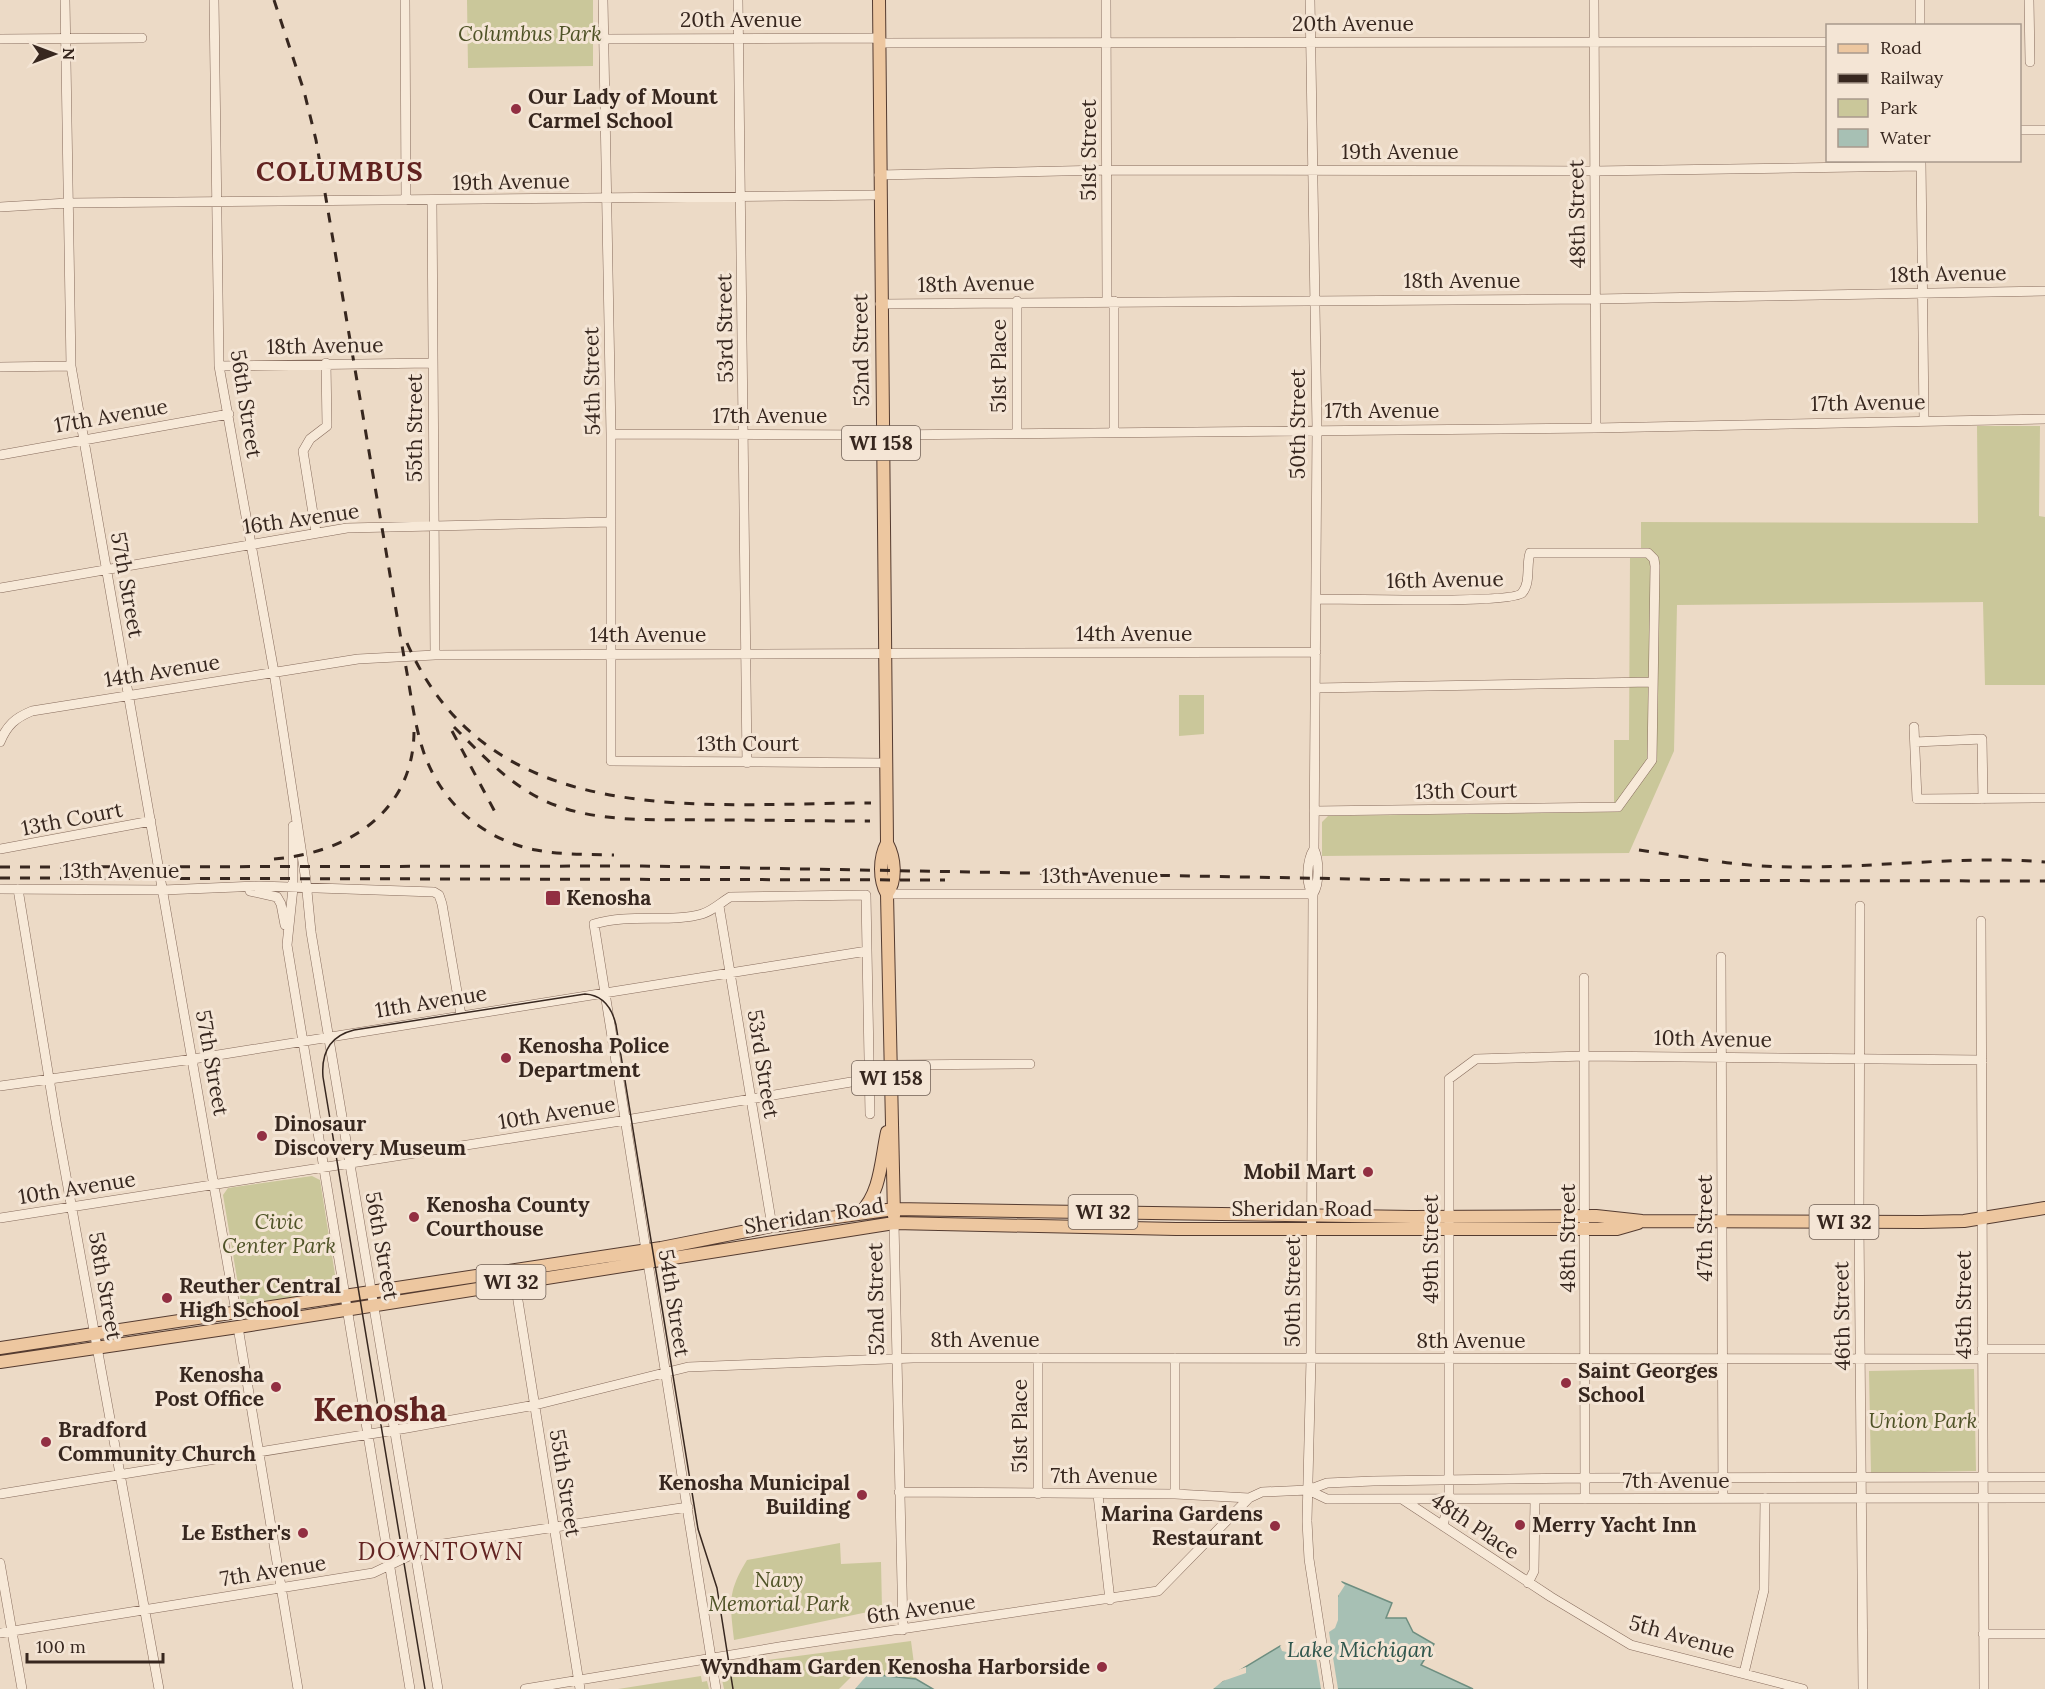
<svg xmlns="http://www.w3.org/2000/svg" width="2045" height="1689" font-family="Lora,serif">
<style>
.green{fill:#cac79a}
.water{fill:#a7c0b4;stroke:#6e8e80;stroke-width:1.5}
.pier{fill:#ecdac6}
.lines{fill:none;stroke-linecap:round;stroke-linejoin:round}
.minor-casing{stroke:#866b5c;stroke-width:10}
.major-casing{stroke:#543b30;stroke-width:14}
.minor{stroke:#f7e9d8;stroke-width:9}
.major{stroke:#edc7a0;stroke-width:12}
.tram{stroke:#37271f;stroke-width:1.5}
.rail{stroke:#37271f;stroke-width:3;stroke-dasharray:10 10;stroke-linecap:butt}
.poi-dot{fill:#922f42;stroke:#f4e5d5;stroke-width:2}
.labels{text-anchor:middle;stroke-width:6;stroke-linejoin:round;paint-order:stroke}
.shield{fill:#f4e5d5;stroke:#706056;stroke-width:1.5}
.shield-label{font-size:20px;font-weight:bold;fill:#37271f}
.street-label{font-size:21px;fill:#37271f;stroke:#f4e5d5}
.park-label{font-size:21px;font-style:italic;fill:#4f5327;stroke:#f4e5d5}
.poi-label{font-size:21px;font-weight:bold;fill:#37271f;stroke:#f4e5d5;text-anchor:start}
.water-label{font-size:22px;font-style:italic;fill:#2f564d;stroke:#f4e5d5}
.quarter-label{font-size:24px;letter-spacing:1.5px;fill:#622321;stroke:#f4e5d5}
.district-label{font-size:27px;font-weight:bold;letter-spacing:1.5px;fill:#622321;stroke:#f4e5d5}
.town-label{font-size:33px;font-weight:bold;fill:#622321;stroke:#f4e5d5}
</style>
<rect width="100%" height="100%" fill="#ecdac6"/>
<!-- green -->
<path class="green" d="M467 0H593V66L468 68Z
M1977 426H2040L2039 516 2045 517V685H1985L1983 602 1677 605 1674 751 1629 853 1322 856V822L1328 816 1614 812V740H1629L1630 557H1641V522L1978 523Z
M1179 695H1204V734L1179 736Z
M312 1176 320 1180 337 1287 332 1293 249 1306 241 1302 223 1195 228 1188Z
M1974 1369 1976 1471 1871 1473 1869 1371Z
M840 1543 841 1564 881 1562 882 1609 734 1640C730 1603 727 1593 747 1560Z
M911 1641 916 1679 861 1673 842 1689H724L721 1675 729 1665Z
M701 1676 702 1682 707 1681 709 1689H618Z"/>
<!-- water -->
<path class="water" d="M1342 1582 1392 1603 1386 1618H1406L1413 1632 1434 1644 1421 1665 1473 1689H1209L1280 1646 1283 1647 1329 1624Z
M860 1673 916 1679 933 1689H842Z"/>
<!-- pier -->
<path class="pier" d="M1339 1580 1345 1585 1338 1596V1620L1335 1628 1329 1632 1338 1689H1321L1313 1641 1291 1653 1282 1651 1280 1646 1327 1621 1330 1616 1331 1593Z
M1246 1667V1673L1223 1681 1213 1689H1206L1218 1677Z
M856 1672 868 1674 855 1689H839Z"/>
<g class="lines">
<defs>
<path id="minor" d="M65 0 71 366 236 1312
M214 0 219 366 274 672 306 881 311 932 438 1689
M405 0 406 200
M603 0 611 434V761L885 763
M738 0 747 763
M1106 0 1107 300
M1310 0 1317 429 1314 849C1319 860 1320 883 1313 894L1311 1359 1307 1521 1309 1559 1329 1689
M1594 0 1596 428
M1920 0V26
M2029 0 2030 62
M0 39 142 38
M603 39 879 38
M879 43 1828 42
M2020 130H2045
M1921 161 1924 420
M879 175 1107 170 1594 171 1921 166
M432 200 435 655
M0 207 68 203 879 195
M1114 301V431
M880 304 1596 299 2045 291
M219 366 432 363
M0 367 71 366
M1017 431V301
M611 434 881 435 1596 428 2045 419
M0 455 229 414
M316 532 303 451 310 439 327 426 326 363
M0 588 347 528 611 522
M1316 688 1652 682
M1914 727 1917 799 2045 798
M0 742C7 725 15 718 32 711L358 659 435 655 1316 652
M1915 742 1982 739 1983 799
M1314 811 1618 807 1652 760 1655 566 1654 559 1648 553H1530C1526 565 1531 583 1522 593 1512 604 1343 599 1317 599
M293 826V888L287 945 410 1689
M0 849 151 821
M0 889 163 890 259 886 434 892 439 895 442 904 461 1015
M18 889 56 1121 159 1689
M250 891 277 897 281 904 285 925
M887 894H1313
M1313 894C1305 884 1307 860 1314 849
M719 906 772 1226
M1860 906 1859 1222 1863 1689
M1981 921 1984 1689
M1721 957 1723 1498
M1584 978 1585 1499
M890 1065 1030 1064
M0 1086 193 1059 867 951
M0 1218 614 1122 869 1079
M894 1223 903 1630
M515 1282 580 1689
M238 1327 298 1689
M1982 1349H2045
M1038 1358V1494
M1175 1358V1494
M1308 1490 1327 1499 2045 1498
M899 1492 1175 1494 1249 1498 1262 1492 1308 1490 1327 1483 1373 1481 1585 1478 2045 1477
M0 1494 407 1428 535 1405 688 1367 913 1358 1982 1359
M1098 1495 1110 1600
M1402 1499 1551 1597 1631 1645 1803 1689
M1443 1526 1449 1499V1079L1476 1059 1585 1056 1982 1060
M0 1563 22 1689
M1528 1583 1534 1571 1535 1500
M0 1633 373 1573 430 1546 688 1507
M1983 1634H2045
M1744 1673 1764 1590 1765 1498
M525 1689 779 1647 1158 1591 1249 1498
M716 1689 594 924C630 913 671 923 702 914 714 910 720 903 730 897L866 895 870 1114"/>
<path id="major" d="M879 0 887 843C879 858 879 880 887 894L894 1216
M887 843C895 858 897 880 887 894
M860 1213C881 1193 881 1159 887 1132
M0 1348 661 1248 772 1226 894 1209 1412 1217 1596 1216 1642 1221 1922 1222 1964 1221 2045 1208
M0 1362 238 1327 894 1223 1176 1229H1617L1638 1223"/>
</defs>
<!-- minor casing -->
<use href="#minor" class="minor-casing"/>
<!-- major casing -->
<use href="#major" class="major-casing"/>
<!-- minor -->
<use href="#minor" class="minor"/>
<!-- major -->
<use href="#major" class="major"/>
<!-- tram -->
<path class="tram" d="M425 1689 323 1077C321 1053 330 1036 354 1030L585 994C603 995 612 1008 616 1025L698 1529 717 1588 733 1689"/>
<!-- rail -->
<path class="rail" d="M274 0 304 91 316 140 404 657C410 686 413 718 422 747 438 800 482 840 536 850 561 855 588 854 614 855
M407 643C491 833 700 803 871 803
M454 727C481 754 508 783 543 800 594 824 654 819 710 820 763 820 817 821 870 821
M452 731 495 812
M1639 850 1712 861
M274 859C347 853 413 813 414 732
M1722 862C1830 877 1938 853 2045 862
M0 867 642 866 1411 880 2045 881
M0 878 945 880"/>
</g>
<!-- markers -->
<g class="poi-dot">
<circle cx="516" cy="109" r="6"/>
<rect x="545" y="890" width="16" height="16" rx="3"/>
<circle cx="506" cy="1058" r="6"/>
<circle cx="262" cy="1136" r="6"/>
<circle cx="1368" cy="1172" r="6"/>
<circle cx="414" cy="1217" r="6"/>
<circle cx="167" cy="1298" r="6"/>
<circle cx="1566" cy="1383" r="6"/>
<circle cx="276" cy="1387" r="6"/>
<circle cx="46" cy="1442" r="6"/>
<circle cx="862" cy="1495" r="6"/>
<circle cx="1520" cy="1525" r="6"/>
<circle cx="1275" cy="1526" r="6"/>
<circle cx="303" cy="1533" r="6"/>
<circle cx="1102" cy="1667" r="6"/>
</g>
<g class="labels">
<!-- shield labels -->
<g class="shield">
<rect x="842" y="426" width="78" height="34" rx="4.5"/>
<rect x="852" y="1061" width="78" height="34" rx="4.5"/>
<rect x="1068.5" y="1195" width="69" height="34" rx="4.5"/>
<rect x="1809.5" y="1205" width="69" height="34" rx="4.5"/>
<rect x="476.5" y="1265" width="69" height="34" rx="4.5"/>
</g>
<g class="shield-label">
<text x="881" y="450">WI 158</text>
<text x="891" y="1085">WI 158</text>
<text x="1103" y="1219">WI 32</text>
<text x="1844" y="1229">WI 32</text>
<text x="511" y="1289">WI 32</text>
</g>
<!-- street labels -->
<g class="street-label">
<text x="741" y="27">20th Avenue</text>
<text x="1353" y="31">20th Avenue</text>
<text transform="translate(1089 150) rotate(-90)" y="7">51st Street</text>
<text x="1400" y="159">19th Avenue</text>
<text transform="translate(511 182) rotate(-1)" y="7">19th Avenue</text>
<text transform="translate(1577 214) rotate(-91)" y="7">48th Street</text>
<text transform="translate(1948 274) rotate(-1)" y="7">18th Avenue</text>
<text x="1462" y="288">18th Avenue</text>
<text transform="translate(976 284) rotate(-1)" y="7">18th Avenue</text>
<text transform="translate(725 328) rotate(-91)" y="7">53rd Street</text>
<text transform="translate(325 346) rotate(-1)" y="7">18th Avenue</text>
<text transform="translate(861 350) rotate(-91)" y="7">52nd Street</text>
<text transform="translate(999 366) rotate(-90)" y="7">51st Place</text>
<text transform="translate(592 381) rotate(-91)" y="7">54th Street</text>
<text transform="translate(1868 403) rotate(-1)" y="7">17th Avenue</text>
<text transform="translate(246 404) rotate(81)" y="7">56th Street</text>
<text x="1382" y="418">17th Avenue</text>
<text transform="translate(111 416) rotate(-10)" y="7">17th Avenue</text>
<text x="770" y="423">17th Avenue</text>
<text transform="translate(1298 424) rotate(-90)" y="7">50th Street</text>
<text transform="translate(415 428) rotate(-90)" y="7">55th Street</text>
<text transform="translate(301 519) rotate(-8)" y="7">16th Avenue</text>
<text transform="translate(1445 580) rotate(-1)" y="7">16th Avenue</text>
<text transform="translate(127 585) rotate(80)" y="7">57th Street</text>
<text x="1134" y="641">14th Avenue</text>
<text x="648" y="642">14th Avenue</text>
<text transform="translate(162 671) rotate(-9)" y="7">14th Avenue</text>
<text x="748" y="751">13th Court</text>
<text transform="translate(1466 791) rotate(-1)" y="7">13th Court</text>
<text transform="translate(72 819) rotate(-11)" y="7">13th Court</text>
<text x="121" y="878">13th Avenue</text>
<text x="1100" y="883">13th Avenue</text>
<text transform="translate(431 1002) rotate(-9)" y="7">11th Avenue</text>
<text transform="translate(1713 1039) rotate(1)" y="7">10th Avenue</text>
<text transform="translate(212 1063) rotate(80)" y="7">57th Street</text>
<text transform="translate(763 1064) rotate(81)" y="7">53rd Street</text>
<text transform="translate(557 1113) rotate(-9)" y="7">10th Avenue</text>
<text transform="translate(77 1188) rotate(-9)" y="7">10th Avenue</text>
<text x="1302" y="1216">Sheridan Road</text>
<text transform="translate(814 1216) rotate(-9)" y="7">Sheridan Road</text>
<text transform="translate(1705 1228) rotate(-90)" y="7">47th Street</text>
<text transform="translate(1568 1238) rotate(-90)" y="7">48th Street</text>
<text transform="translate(382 1246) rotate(80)" y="7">56th Street</text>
<text transform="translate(1431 1249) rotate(-90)" y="7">49th Street</text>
<text transform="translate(105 1286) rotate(80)" y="7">58th Street</text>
<text transform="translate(1293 1292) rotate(-90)" y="7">50th Street</text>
<text transform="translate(876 1299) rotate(-91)" y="7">52nd Street</text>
<text transform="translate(674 1303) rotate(81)" y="7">54th Street</text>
<text transform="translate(1964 1305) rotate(-90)" y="7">45th Street</text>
<text transform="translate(1842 1316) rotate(-91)" y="7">46th Street</text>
<text x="985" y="1347">8th Avenue</text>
<text x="1471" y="1348">8th Avenue</text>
<text transform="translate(1020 1426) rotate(-90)" y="7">51st Place</text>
<text x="1104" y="1483">7th Avenue</text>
<text x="1676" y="1488">7th Avenue</text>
<text transform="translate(565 1483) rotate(81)" y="7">55th Street</text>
<text transform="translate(1475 1526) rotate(34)" y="7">48th Place</text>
<text transform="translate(273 1571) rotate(-9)" y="7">7th Avenue</text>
<text transform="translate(921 1609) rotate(-8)" y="7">6th Avenue</text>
<text transform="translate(1682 1637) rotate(16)" y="7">5th Avenue</text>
</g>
<!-- park labels -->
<g class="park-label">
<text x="530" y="41">Columbus Park</text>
<text x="279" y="1229">Civic<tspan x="279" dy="24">Center Park</tspan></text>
<text x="1923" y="1428">Union Park</text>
<text x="779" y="1587">Navy<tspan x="779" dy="24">Memorial Park</tspan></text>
</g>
<!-- poi labels -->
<g class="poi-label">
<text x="528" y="104">Our Lady of Mount<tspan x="528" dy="24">Carmel School</tspan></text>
<text x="566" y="905">Kenosha</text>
<text x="518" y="1053">Kenosha Police<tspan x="518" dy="24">Department</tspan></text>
<text x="274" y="1131">Dinosaur<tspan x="274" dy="24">Discovery Museum</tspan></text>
<text x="1356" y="1179" text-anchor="end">Mobil Mart</text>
<text x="426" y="1212">Kenosha County<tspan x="426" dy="24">Courthouse</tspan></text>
<text x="179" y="1293">Reuther Central<tspan x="179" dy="24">High School</tspan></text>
<text x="1578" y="1378">Saint Georges<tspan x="1578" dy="24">School</tspan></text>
<text x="264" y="1382" text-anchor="end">Kenosha<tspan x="264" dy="24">Post Office</tspan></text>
<text x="58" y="1437">Bradford<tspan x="58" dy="24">Community Church</tspan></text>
<text x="850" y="1490" text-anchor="end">Kenosha Municipal<tspan x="850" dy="24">Building</tspan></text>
<text x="1263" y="1521" text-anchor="end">Marina Gardens<tspan x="1263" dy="24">Restaurant</tspan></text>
<text x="1532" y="1532">Merry Yacht Inn</text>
<text x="291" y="1540" text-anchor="end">Le Esther's</text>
<text x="1090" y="1674" text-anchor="end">Wyndham Garden Kenosha Harborside</text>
</g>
<!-- water labels -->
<g class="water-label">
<text x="1360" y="1657">Lake Michigan</text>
</g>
<!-- quarter labels -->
<g class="quarter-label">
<text x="441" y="1560">DOWNTOWN</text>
</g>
<!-- district labels -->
<g class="district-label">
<text x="340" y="181">COLUMBUS</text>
</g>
<!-- town labels -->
<g class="town-label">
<text x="380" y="1421">Kenosha</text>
</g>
</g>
<!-- legend -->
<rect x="1826" y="24" width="195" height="138" fill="#f4e5d5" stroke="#a8998c" stroke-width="1.5"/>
<rect x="1838" y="44" width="30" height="9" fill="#edc7a0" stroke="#a8998c" stroke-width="1.5"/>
<text x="1880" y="54" font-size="18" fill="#37271f">Road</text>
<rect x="1838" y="74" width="30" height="9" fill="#37271f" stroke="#a8998c" stroke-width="1.5"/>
<text x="1880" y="84" font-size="18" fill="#37271f">Railway</text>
<rect x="1838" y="99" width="30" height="18" fill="#cac79a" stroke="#a8998c" stroke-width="1.5"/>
<text x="1880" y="114" font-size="18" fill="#37271f">Park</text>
<rect x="1838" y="129" width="30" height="18" fill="#a7c0b4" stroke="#a8998c" stroke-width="1.5"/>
<text x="1880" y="144" font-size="18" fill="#37271f">Water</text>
<!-- north arrow -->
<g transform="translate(54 54) rotate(90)" stroke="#f4e5d5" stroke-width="4.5" paint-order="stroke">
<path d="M0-4.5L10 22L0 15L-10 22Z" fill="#37271f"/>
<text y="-9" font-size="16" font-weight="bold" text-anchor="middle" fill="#37271f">N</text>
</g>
<!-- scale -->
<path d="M27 1653v9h136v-9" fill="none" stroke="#37271f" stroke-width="3"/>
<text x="36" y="1653" font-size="18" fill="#37271f" stroke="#f4e5d5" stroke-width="4.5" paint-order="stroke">100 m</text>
</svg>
